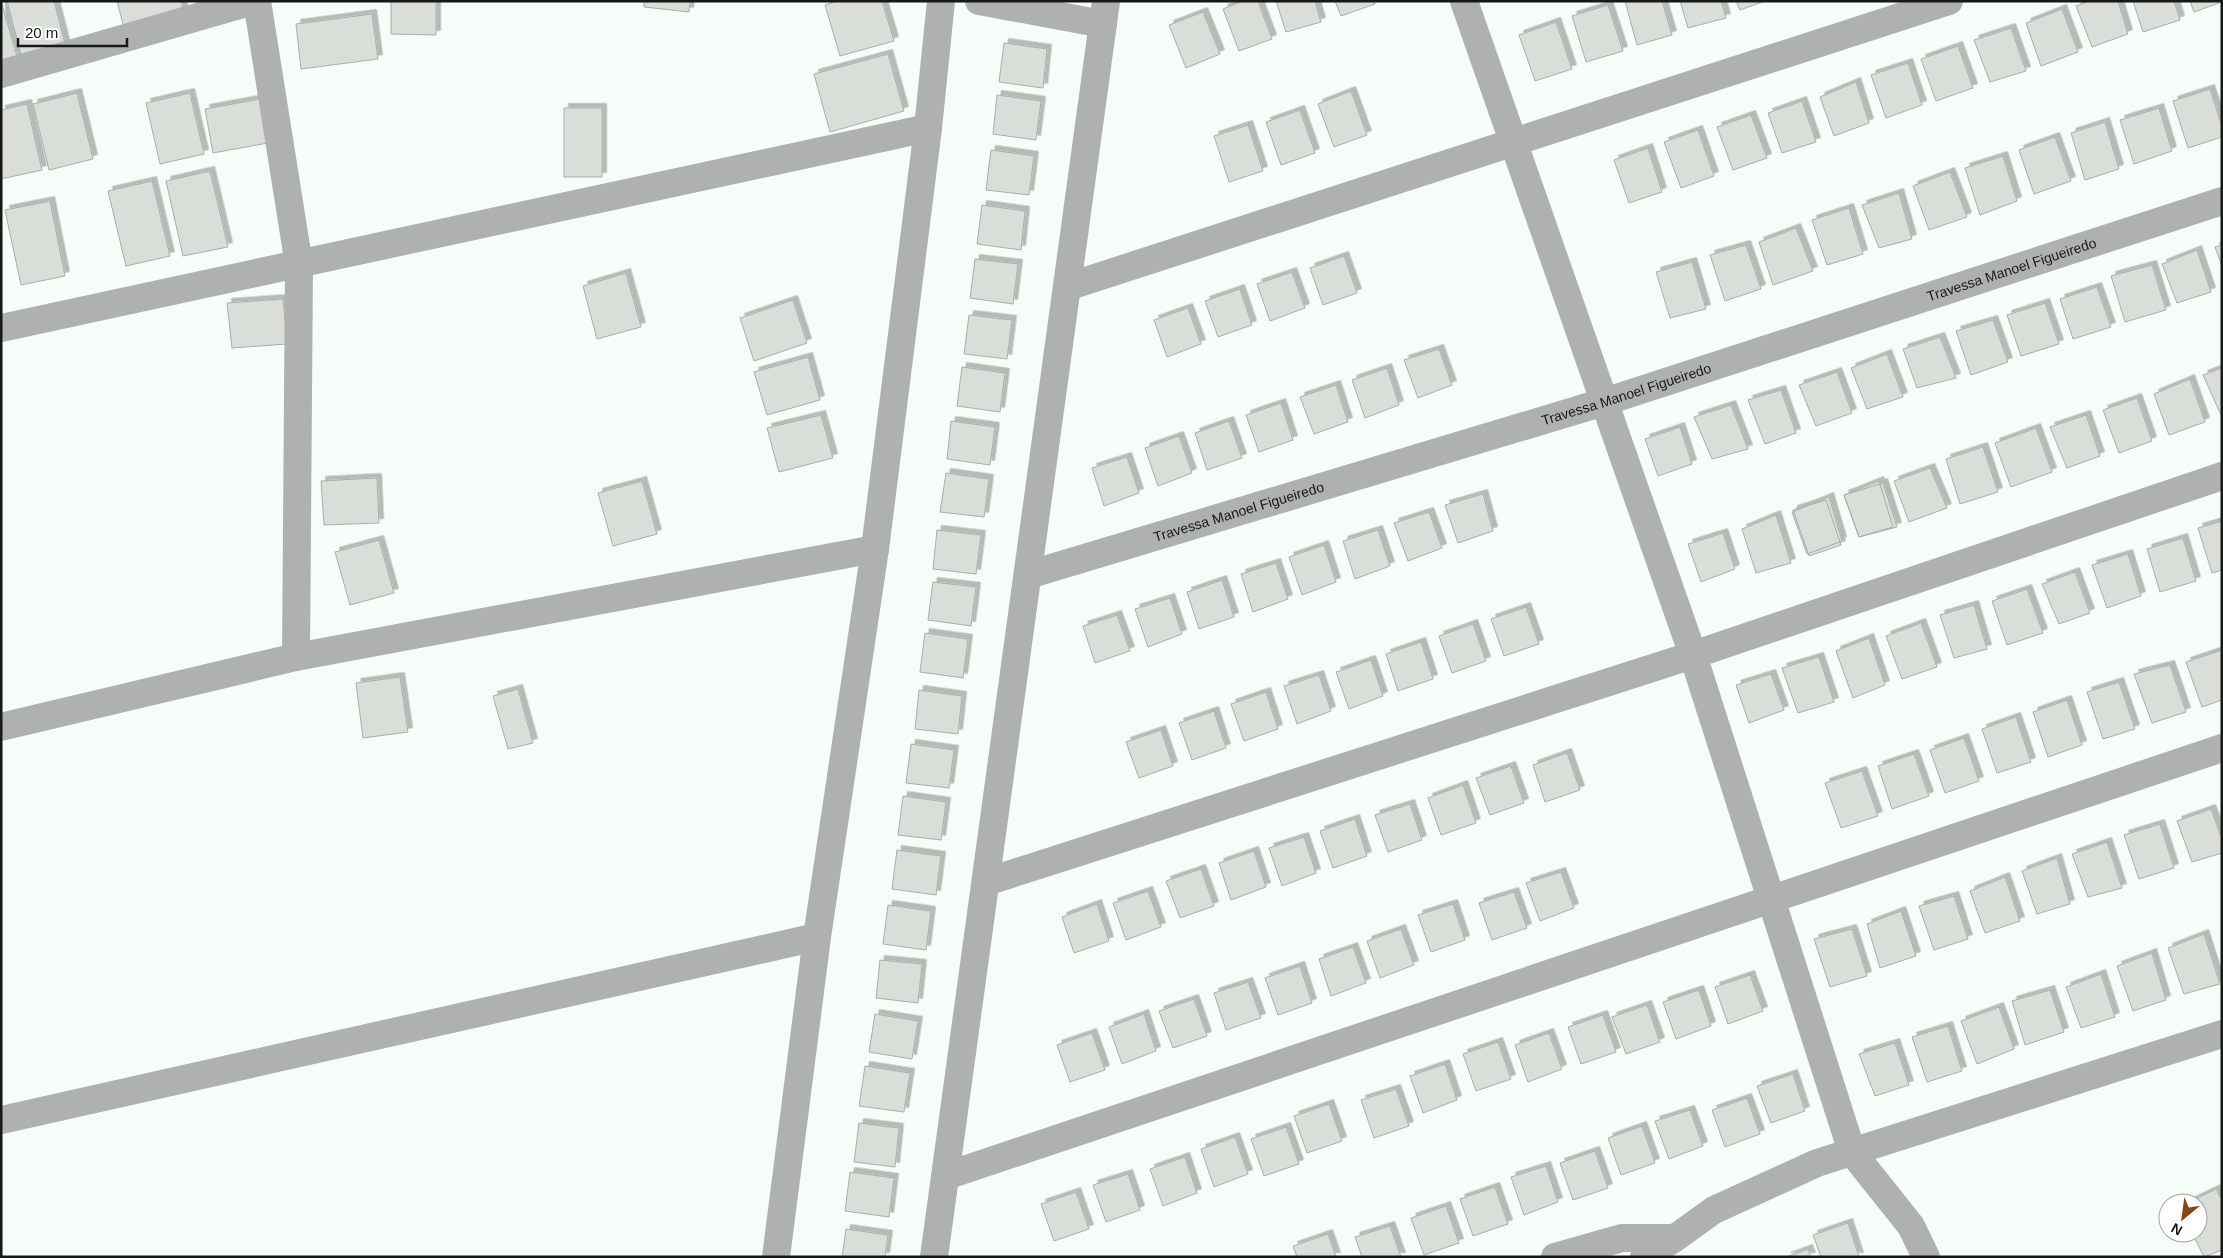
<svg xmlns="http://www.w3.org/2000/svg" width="2223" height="1258" font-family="Helvetica,sans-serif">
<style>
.building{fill:#daded8;stroke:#a9ada7;filter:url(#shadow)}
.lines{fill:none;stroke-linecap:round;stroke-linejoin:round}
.street{stroke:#aeb1b0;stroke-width:28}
.labels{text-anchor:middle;stroke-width:4.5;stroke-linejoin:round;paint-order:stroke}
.street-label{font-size:14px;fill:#161917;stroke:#fff}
</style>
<defs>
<filter id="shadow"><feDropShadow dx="4.5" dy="-4.5" stdDeviation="0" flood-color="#0004"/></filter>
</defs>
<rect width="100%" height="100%" fill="#f6fdf9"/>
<!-- building -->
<path class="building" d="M1 1 20 67 1 71Z
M7 1H54L68 55 24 66Z
M117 1H181L186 21 126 36Z
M391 1H436V35L391 34Z
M644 1H690L689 12 644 7Z
M838 1H882L894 41 840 56 825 5Z
M1243 1H1258L1272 39 1239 51 1223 9Z
M1276 1H1315L1321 22 1286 32Z
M1335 1H1374L1375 4 1341 16Z
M1625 1H1662L1672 35 1637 45Z
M1680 1H1721L1726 18 1688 28Z
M1736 1H1765L1740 10Z
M2090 1H2118L2128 34 2092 47 2076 6Z
M2133 1H2174L2180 20 2143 32Z
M2190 1H2222V2L2194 12Z
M1608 5 1623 51 1586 62 1572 16Z
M2062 9 2078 52 2041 66 2026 23Z
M1203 12 1220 54 1186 68 1169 25Z
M372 14 378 59 301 69 296 24Z
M1556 22 1572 69 1535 81 1519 35Z
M2011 28 2026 71 1990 82 1974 40Z
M1004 43 1047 49 1043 88 999 82Z
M1958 46 1973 88 1936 101 1921 59Z
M888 54 904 111 830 132 814 74Z
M1908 63 1922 105 1886 118 1871 75Z
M1856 82 1869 123 1834 136 1820 97Z
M2210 89 2222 126V137L2188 148 2173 101Z
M1351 91 1367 135 1334 147 1318 104Z
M77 93 93 159 49 170 33 104Z
M190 93 204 154 160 164 146 103Z
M997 95 1041 101 1036 140 993 134Z
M260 99 268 143 213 153 205 109Z
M1802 101 1816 142 1782 153 1768 113Z
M27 104 42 170 1 179V110Z
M564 108H602V177H564Z
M2159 108 2172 151 2134 164 2120 120Z
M1300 110 1315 153 1281 165 1266 122Z
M1751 115 1767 158 1733 170 1717 127Z
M2105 122 2119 169 2085 180 2071 133Z
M1248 125 1263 171 1229 182 1214 136Z
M1698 130 1714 176 1681 188 1664 142Z
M2055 137 2071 181 2034 194 2019 150Z
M1648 148 1662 192 1629 203 1614 160Z
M991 150 1034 156 1029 195 986 190Z
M2003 156 2017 201 1980 215 1965 168Z
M210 171 228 247 183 256 166 181Z
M1950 172 1967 217 1929 230 1913 186Z
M152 181 170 256 126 266 108 191Z
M1899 193 1912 239 1879 248 1862 205Z
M50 201 65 276 21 285 5 210Z
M982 205 1025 211 1021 250 977 244Z
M1849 208 1863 254 1827 265 1812 220Z
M1796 228 1813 271 1773 285 1759 242Z
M1746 245 1761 289 1725 301 1710 255Z
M2222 245V266L2215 247Z
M2197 250 2211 292 2177 303 2162 264Z
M1344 256 1357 293 1323 305 1310 268Z
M975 259 1018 264 1013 304 970 298Z
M1692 262 1706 309 1670 318 1656 272Z
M2152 265 2166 310 2125 322 2111 276Z
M1292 272 1305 308 1270 321 1257 284Z
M626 273 641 327 597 339 583 286Z
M2097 287 2111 327 2073 339 2060 299Z
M1240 289 1252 325 1218 337 1205 301Z
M283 299 287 344 232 348 227 303Z
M793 300 807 343 754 361 740 318Z
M2045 303 2059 344 2021 356 2007 315Z
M1188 308 1201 344 1167 357 1154 320Z
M969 315 1012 320 1007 359 964 354Z
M1993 320 2008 362 1971 375 1956 331Z
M1940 337 1956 378 1917 388 1903 349Z
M1439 349 1452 385 1418 398 1404 360Z
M1887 354 1903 397 1867 409 1851 368Z
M808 357 820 400 767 415 754 372Z
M962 367 1005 373 1000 412 957 406Z
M1387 368 1399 405 1365 418 1352 380Z
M2222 368V415H2221L2203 375Z
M1837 372 1852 413 1816 426 1799 385Z
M2190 379 2205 422 2169 435 2154 394Z
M1336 385 1348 422 1314 434 1300 397Z
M1781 390 1796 433 1765 444 1748 400Z
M2137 398 2152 441 2119 453 2103 410Z
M1281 403 1293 440 1259 452 1246 415Z
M1731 405 1748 449 1712 459 1694 417Z
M821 415 833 458 779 472 767 428Z
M2086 415 2100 456 2067 468 2050 427Z
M951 421 995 427 990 465 947 459Z
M1229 421 1242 458 1207 470 1195 433Z
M1680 427 1692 464 1658 476 1645 439Z
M2036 428 2052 472 2011 487 1995 443Z
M1179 436 1192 473 1158 486 1145 448Z
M1983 447 1998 492 1960 504 1946 459Z
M1127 457 1139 493 1104 506 1092 468Z
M1930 468 1947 508 1909 522 1894 481Z
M946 473 989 479 984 517 940 512Z
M377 478 379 523 324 525 321 481Z
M642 481 657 534 613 546 598 493Z
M1879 481 1893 527 1859 537 1844 495Z
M1883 483 1897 527 1859 537 1844 495Z
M1483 494 1493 531 1458 543 1445 505Z
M1829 497 1842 541 1807 554 1792 512Z
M1826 500 1841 545 1809 556 1793 510Z
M1429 512 1442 548 1408 561 1394 523Z
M1776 515 1791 563 1756 573 1742 529Z
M2222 521V570L2212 573 2198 528Z
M937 530 981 535 976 574 933 569Z
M1378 530 1390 566 1355 579 1343 541Z
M1723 533 1735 569 1701 582 1688 544Z
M2183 538 2196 581 2160 592 2147 549Z
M379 540 394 593 350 605 335 552Z
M1324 545 1336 582 1302 595 1289 557Z
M2128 554 2141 596 2107 608 2092 565Z
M1276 563 1288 599 1253 612 1241 574Z
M2075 572 2090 613 2059 624 2042 584Z
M1222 580 1234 617 1199 629 1187 592Z
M933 582 976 587 971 626 928 620Z
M2027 589 2043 633 2007 645 1992 601Z
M1170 598 1182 634 1148 647 1135 609Z
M1974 605 1987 649 1954 658 1940 615Z
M1526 607 1539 644 1504 656 1491 619Z
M1117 615 1130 651 1095 663 1083 626Z
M1921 623 1937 667 1902 679 1886 636Z
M1473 624 1486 661 1452 673 1439 636Z
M925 633 968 639 963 678 920 672Z
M1869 638 1885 685 1853 698 1836 651Z
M1421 642 1433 679 1398 691 1386 654Z
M2222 650V700L2202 707 2186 662Z
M1819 657 1834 702 1798 713 1782 668Z
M1371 660 1383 696 1349 709 1336 672Z
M2170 665 2186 712 2152 723 2134 674Z
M1771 674 1784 710 1749 723 1736 685Z
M1319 675 1331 711 1297 724 1284 686Z
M400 677 408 732 363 738 356 683Z
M2119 682 2135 729 2103 739 2087 692Z
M518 689 533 743 508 749 493 696Z
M919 690 962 696 958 734 915 729Z
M1266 692 1278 729 1244 741 1231 704Z
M2067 700 2082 745 2048 757 2033 712Z
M1214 711 1226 748 1192 760 1179 723Z
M2016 717 2031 762 1997 773 1982 729Z
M1161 730 1173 766 1139 778 1126 742Z
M1964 738 1979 781 1945 793 1930 750Z
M911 744 954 750 949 788 906 783Z
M1567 753 1580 790 1545 802 1533 765Z
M1914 754 1929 796 1892 809 1878 766Z
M1511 766 1524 803 1490 815 1476 778Z
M1862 771 1878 816 1841 828 1825 783Z
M1463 785 1476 823 1441 835 1428 798Z
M903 796 946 802 941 840 898 835Z
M1410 804 1422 840 1388 852 1375 815Z
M2211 809 2222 839V853L2192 862 2177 821Z
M1355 819 1367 856 1333 868 1320 831Z
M2160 824 2174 868 2139 879 2124 835Z
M1304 837 1316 873 1282 886 1269 848Z
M2107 842 2122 888 2088 897 2072 854Z
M897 850 941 856 936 895 892 889Z
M1254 851 1266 887 1231 900 1219 863Z
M2057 858 2070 904 2037 914 2022 871Z
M1201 869 1214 906 1180 918 1166 881Z
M1561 872 1574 908 1540 921 1526 883Z
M2005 877 2020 921 1985 933 1970 891Z
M1148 891 1161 927 1126 940 1113 903Z
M1514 892 1527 928 1492 940 1479 903Z
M1954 896 1968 939 1934 950 1919 906Z
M1097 904 1109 941 1074 953 1062 917Z
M1453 904 1465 940 1431 952 1418 915Z
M888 905 931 911 926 950 883 944Z
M1901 911 1916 956 1880 968 1867 924Z
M1401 929 1414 965 1380 978 1367 941Z
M1852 929 1867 976 1830 987 1814 939Z
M2204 934 2220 984 2184 994 2168 948Z
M1353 947 1366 983 1331 996 1319 959Z
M2152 953 2166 1000 2133 1011 2117 966Z
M880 960 922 964 918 1003 876 998Z
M1300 966 1312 1003 1278 1015 1265 978Z
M2101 974 2115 1017 2081 1028 2066 987Z
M1750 975 1763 1011 1728 1024 1715 987Z
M1248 982 1261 1018 1226 1030 1214 993Z
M1699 990 1711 1026 1676 1039 1663 1002Z
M2050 990 2064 1032 2025 1045 2012 1001Z
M1194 999 1207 1036 1173 1048 1159 1011Z
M1647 1005 1660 1042 1626 1054 1612 1017Z
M1999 1007 2014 1049 1977 1064 1961 1021Z
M875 1014 918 1021 912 1059 869 1052Z
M1144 1014 1156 1051 1122 1064 1109 1027Z
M1603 1015 1616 1052 1581 1064 1568 1027Z
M1948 1026 1962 1071 1927 1082 1912 1037Z
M1092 1033 1105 1070 1070 1082 1057 1045Z
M1549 1033 1562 1069 1528 1082 1515 1045Z
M1498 1042 1511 1079 1476 1091 1463 1054Z
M1895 1043 1909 1085 1875 1096 1859 1054Z
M1445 1064 1457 1100 1423 1113 1410 1076Z
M865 1066 910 1073 904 1112 859 1106Z
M1793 1074 1805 1111 1771 1123 1757 1086Z
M1396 1089 1409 1126 1374 1138 1361 1100Z
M1747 1098 1760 1134 1725 1147 1712 1110Z
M1329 1104 1342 1141 1307 1153 1294 1116Z
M1690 1110 1703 1146 1669 1159 1655 1121Z
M859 1123 899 1128 895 1167 854 1162Z
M1642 1126 1655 1163 1621 1175 1608 1138Z
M1286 1127 1299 1164 1264 1176 1251 1139Z
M1235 1137 1248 1174 1214 1187 1201 1149Z
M1595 1151 1608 1188 1573 1200 1560 1163Z
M1185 1157 1197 1193 1163 1206 1150 1169Z
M1546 1166 1558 1202 1524 1215 1511 1177Z
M850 1172 894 1178 889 1217 845 1211Z
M1128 1174 1140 1210 1106 1222 1093 1185Z
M1495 1187 1508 1224 1473 1236 1460 1199Z
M2216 1189 2222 1200V1250L2204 1257 2192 1233H2198V1203H2187Z
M1076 1192 1089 1229 1054 1241 1041 1204Z
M1446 1206 1459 1243 1424 1255 1411 1218Z
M1848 1223 1859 1257H1821L1813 1235Z
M1390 1226 1401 1257H1362L1355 1237Z
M846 1229 888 1235 885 1257H842Z
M1328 1234 1336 1257H1297L1293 1246Z
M1808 1249 1811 1257H1786Z"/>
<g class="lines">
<!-- street -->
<g class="street">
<path d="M257 1 299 265 296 657"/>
<path d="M979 1 1103 24"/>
<path d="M1464 1 1693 655 1852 1152 1911 1226 1926 1257"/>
<path d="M1 74 253 1"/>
<path d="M1067 287 1949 1"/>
<path d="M1 328 928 128"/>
<path id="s1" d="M1028 575 1604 402 2222 201"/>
<path d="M1 727 296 657 875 549"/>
<path d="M986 882 1693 655 2222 476"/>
<path d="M1 1120 817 937"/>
<path d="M946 1176 2222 748"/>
<path d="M776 1257 817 937 875 549 928 128 941 1"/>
<path d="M934 1257 1106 1"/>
<path d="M1555 1257 1622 1238H1674"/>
<path d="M1644 1257 1675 1238 1714 1210 1817 1163 2222 1034"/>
</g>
</g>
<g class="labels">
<!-- street labels -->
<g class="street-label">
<text dy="5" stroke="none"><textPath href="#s1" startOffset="1030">Travessa Manoel Figueiredo</textPath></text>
<text dy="5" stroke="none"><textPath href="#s1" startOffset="625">Travessa Manoel Figueiredo</textPath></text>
<text dy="5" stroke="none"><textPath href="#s1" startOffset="220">Travessa Manoel Figueiredo</textPath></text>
</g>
</g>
<!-- border -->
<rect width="2223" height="1258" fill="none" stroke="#161917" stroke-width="5"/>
<!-- north arrow -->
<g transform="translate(2183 1218) rotate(209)"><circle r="24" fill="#ffffff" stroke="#a2a3a2"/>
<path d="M0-4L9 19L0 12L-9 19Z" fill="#864313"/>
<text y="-8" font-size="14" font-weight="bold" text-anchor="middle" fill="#161917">N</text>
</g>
<!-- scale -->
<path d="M18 38v8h109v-8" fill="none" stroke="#161917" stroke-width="2.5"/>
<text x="25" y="38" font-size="15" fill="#161917" stroke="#ffffff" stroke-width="4" paint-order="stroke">20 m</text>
</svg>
